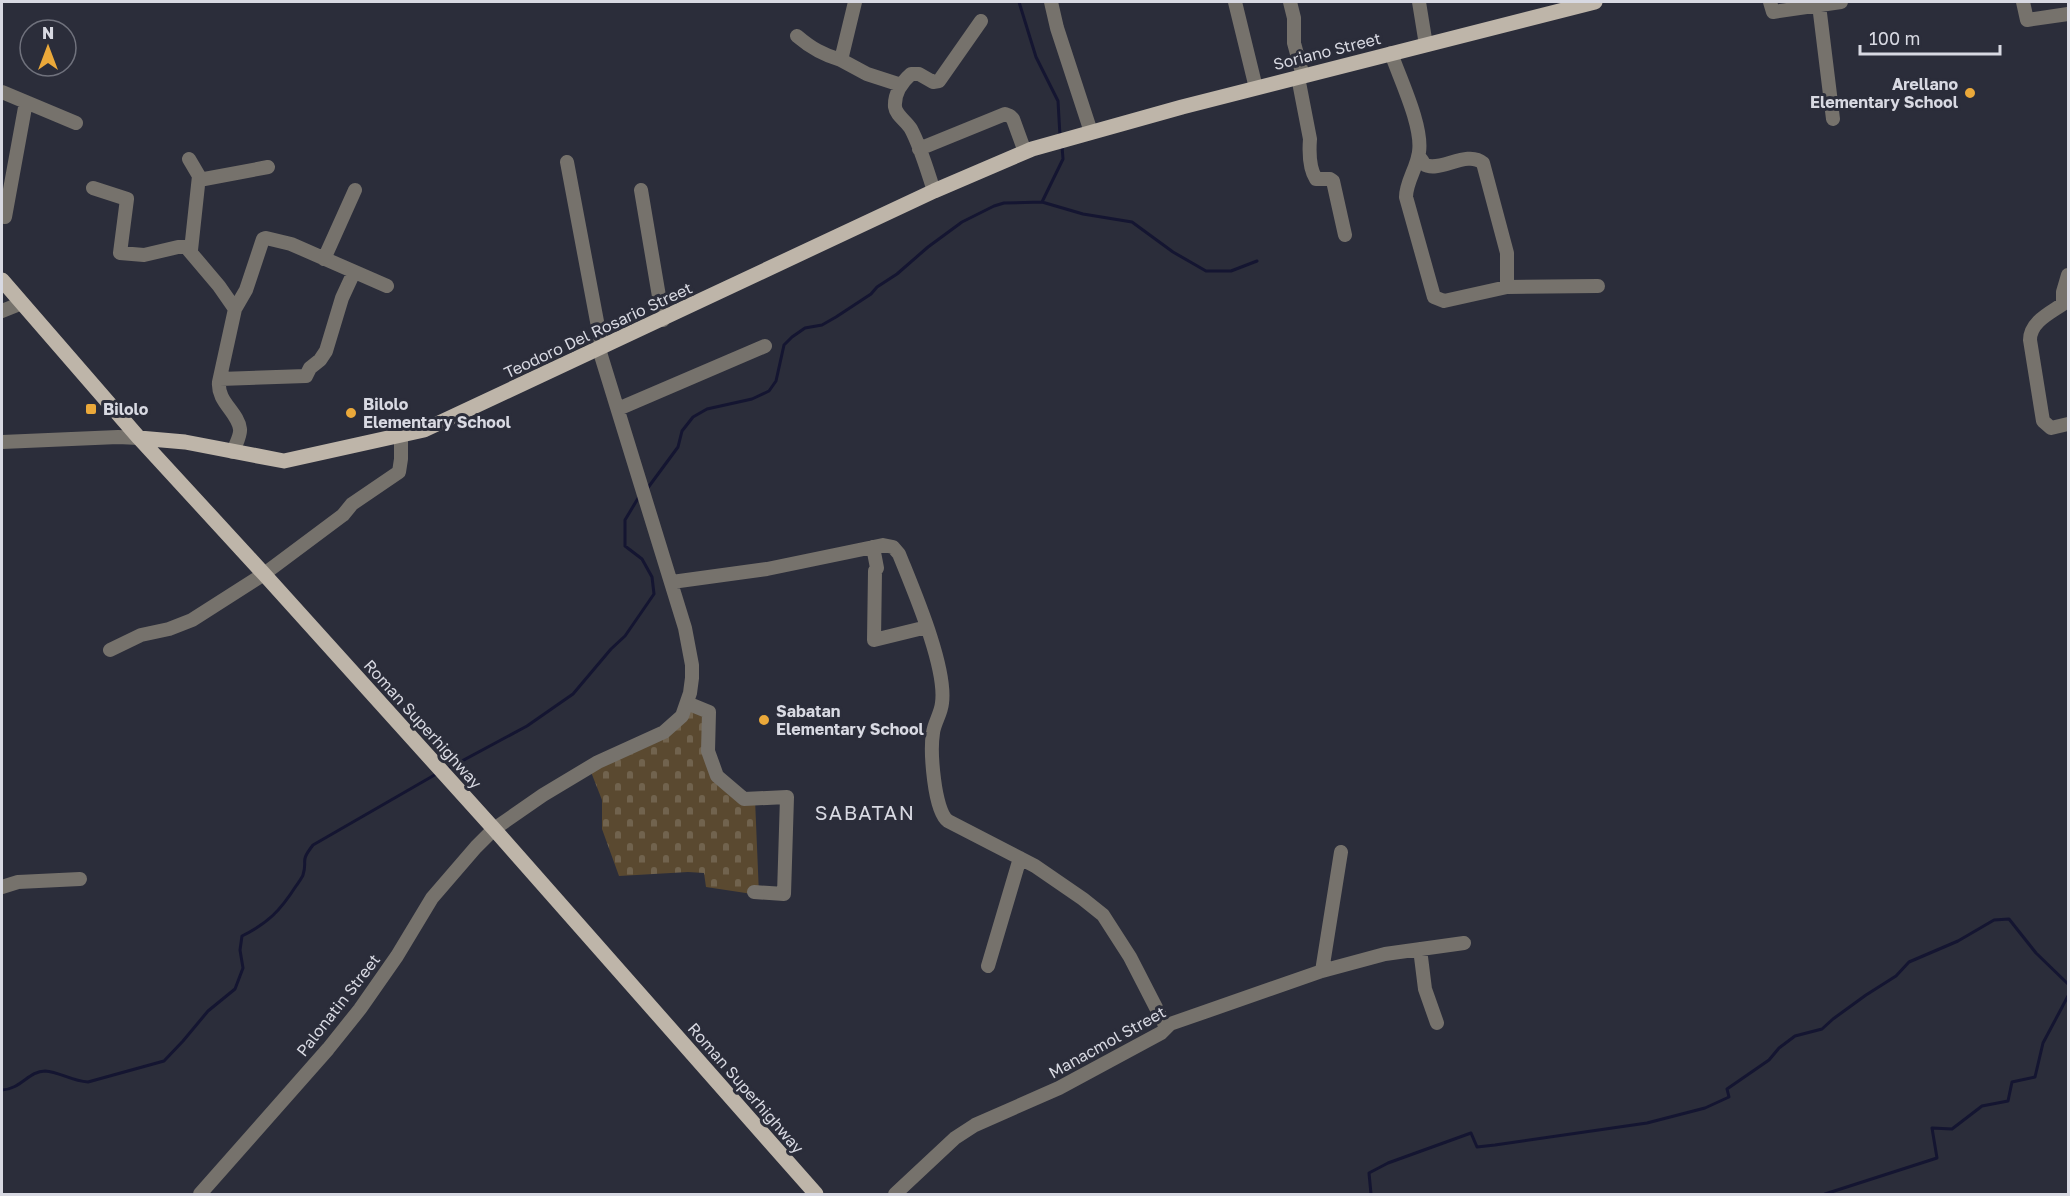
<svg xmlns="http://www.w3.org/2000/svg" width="2070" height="1196" font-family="'Golos Text',sans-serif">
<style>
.cemetery{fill:url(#cemetery-stones)}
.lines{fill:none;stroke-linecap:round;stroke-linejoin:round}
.stream{stroke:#141531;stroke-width:3}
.minor{stroke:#76726c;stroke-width:14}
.major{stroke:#beb5a9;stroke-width:15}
.poi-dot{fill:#eba93a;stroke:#2b2d3a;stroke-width:2}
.labels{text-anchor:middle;stroke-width:6;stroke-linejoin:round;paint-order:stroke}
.street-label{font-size:16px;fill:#d8d9e2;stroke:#2b2d3a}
.poi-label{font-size:16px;font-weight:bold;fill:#d8d9e2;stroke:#2b2d3a;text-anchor:start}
.quarter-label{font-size:20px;letter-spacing:1.5px;fill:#d8d9e2;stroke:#2b2d3a}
</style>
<defs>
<pattern id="cemetery-stones" width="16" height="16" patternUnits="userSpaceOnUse" patternTransform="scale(1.5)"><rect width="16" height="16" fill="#5a4930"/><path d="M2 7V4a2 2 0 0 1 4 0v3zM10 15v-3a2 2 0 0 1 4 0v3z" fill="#71634e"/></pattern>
</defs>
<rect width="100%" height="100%" fill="#2b2d3a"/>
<!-- cemetery -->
<path class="cemetery" d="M690 707 708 713 713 777 755 799 759 895 706 887 704 873 688 872 619 876 602 829V800L591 772 634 750Z"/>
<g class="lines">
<!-- stream -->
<path class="stream" d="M1019 2 1036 57 1058 101 1060 136
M1042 202 1063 159 1062 146
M647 489 678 447 682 431 693 417 707 409 752 399 769 391 776 381 784 345 792 337 805 328 822 325 836 317 871 294 877 287 897 274 928 247 962 222 994 206 1004 203 1042 202 1083 214 1132 222 1173 252 1206 271H1231L1257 261
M447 769 527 726 573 694 611 649 625 636 654 594 652 577 642 559 625 546V520L640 495
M2 1090C21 1089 29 1071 45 1071 60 1072 71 1081 88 1082L164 1061 183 1041 208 1011 235 989 243 968 240 950 242 936C268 923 280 911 296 886 298 883 302 878 303 875 308 859 299 863 313 845L438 773
M1371 1194 1369 1173 1388 1163 1471 1133 1477 1147 1495 1145 1647 1123 1705 1108 1729 1097 1727 1089 1769 1060 1779 1048 1795 1036 1822 1029 1833 1019 1866 995 1896 976 1909 962 1958 941 1994 920 2009 919 2036 953 2068 984
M1825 1194 1937 1158 1932 1128 1952 1129 1982 1106 2008 1101 2012 1082 2035 1077 2043 1043 2068 996"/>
<!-- minor -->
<path class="minor" d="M855 2 841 60 867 74 901 85
M1051 2 1057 28 1091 132
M1235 2 1256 88
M1290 2 1294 18V43L1303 76
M1419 2 1426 45
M1770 2 1773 12 1841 2
M2023 2 2027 20 2068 14
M1819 5 1833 119
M797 36C811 48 823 55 841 60
M1391 53C1400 79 1423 126 1419 152 1417 168 1406 182 1406 197L1434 297 1444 301 1507 287 1598 286
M1298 77 1310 139C1309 152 1309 168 1316 179H1330L1333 181 1345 235
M2 92 76 123
M919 149 1005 114 1010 116 1013 119 1025 152
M1418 156C1419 156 1424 163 1424 164 1438 174 1467 149 1483 163L1507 253V287
M189 159 199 176 191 250
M567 162 602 348
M199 180 268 167
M93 188 127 199 120 253 144 255 178 247H186L219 286 235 309
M641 190 663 320
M934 191C927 170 921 148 911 129 907 122 896 115 895 107 894 94 902 82 911 74H919L933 82 939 81 981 21
M5 217 26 102
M324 259 355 190
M2063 304C2050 313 2030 322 2030 340L2043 421 2051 428 2068 424
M2063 304V292L2068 275
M2 311 22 303
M220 379 306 376 310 368 320 360 326 351 342 298 354 272
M618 409 765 346
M2 442 118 437 139 438
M233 452C235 445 241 436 240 429 238 412 217 402 219 382L235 309 246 290 263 239 266 238 291 244 387 286
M873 547 877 568 875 571 874 640 927 627
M672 582 767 569 883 545 893 547 899 554C913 589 947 667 942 703 941 714 934 723 933 733 930 751 934 811 948 821L1035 866 1083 899 1103 915 1130 957 1166 1027
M110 650 141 635 169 629 192 620 264 574 343 515 352 504 399 472 401 459V435
M687 703 709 712 708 751 717 776 744 799 787 797 784 894 754 892
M2 887 18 882 80 879
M1420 949 1425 989 1437 1023
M988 966 1020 858
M1322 971 1341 852
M200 1194 328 1049 360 1009 397 956 432 898 476 847 494 829 543 795 598 762 664 732 682 716 690 693 692 678V665L685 628 599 349
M895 1194 955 1138 975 1125 1059 1088 1161 1033 1170 1024 1322 971 1385 954 1464 943"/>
<!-- major -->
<path class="major" d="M2 280 139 438 264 574 494 829 816 1194
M139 438 185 442 284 461 424 430 934 191 1032 149 1182 107 1595 2"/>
</g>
<!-- markers -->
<g class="poi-dot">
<circle cx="1970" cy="93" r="6"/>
<rect x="85" y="403" width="12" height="12" rx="3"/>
<circle cx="351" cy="413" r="6"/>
<circle cx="764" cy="720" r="6"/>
</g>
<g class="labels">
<!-- street labels -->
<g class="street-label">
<text transform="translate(1327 51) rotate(-14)" y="6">Soriano Street</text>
<text transform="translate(598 330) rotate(-25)" y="6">Teodoro Del Rosario Street</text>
<text transform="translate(423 724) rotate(48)" y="6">Roman Superhighway</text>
<text transform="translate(338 1005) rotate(-52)" y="6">Palonatin Street</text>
<text transform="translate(1107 1042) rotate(-29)" y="6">Manacmol Street</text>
<text transform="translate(746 1088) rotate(49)" y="6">Roman Superhighway</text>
</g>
<!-- poi labels -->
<g class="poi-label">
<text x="1958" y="90" text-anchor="end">Arellano<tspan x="1958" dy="18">Elementary School</tspan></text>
<text x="363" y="410">Bilolo<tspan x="363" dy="18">Elementary School</tspan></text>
<text x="103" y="415">Bilolo</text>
<text x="776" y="717">Sabatan<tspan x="776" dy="18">Elementary School</tspan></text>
</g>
<!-- quarter labels -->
<g class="quarter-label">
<text x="865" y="820">SABATAN</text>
</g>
</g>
<!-- border -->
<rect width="2070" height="1196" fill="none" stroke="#d8d9e2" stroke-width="6"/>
<!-- north arrow -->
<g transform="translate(48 48)"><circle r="28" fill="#2b2d3a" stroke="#70727d" stroke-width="1.5"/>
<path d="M0-4.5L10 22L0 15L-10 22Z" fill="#eba93a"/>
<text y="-9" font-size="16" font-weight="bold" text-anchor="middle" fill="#d8d9e2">N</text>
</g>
<!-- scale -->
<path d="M1860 45v9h140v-9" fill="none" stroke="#d8d9e2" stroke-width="3"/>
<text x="1869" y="45" font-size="18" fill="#d8d9e2" stroke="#2b2d3a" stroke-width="4.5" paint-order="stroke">100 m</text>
</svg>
